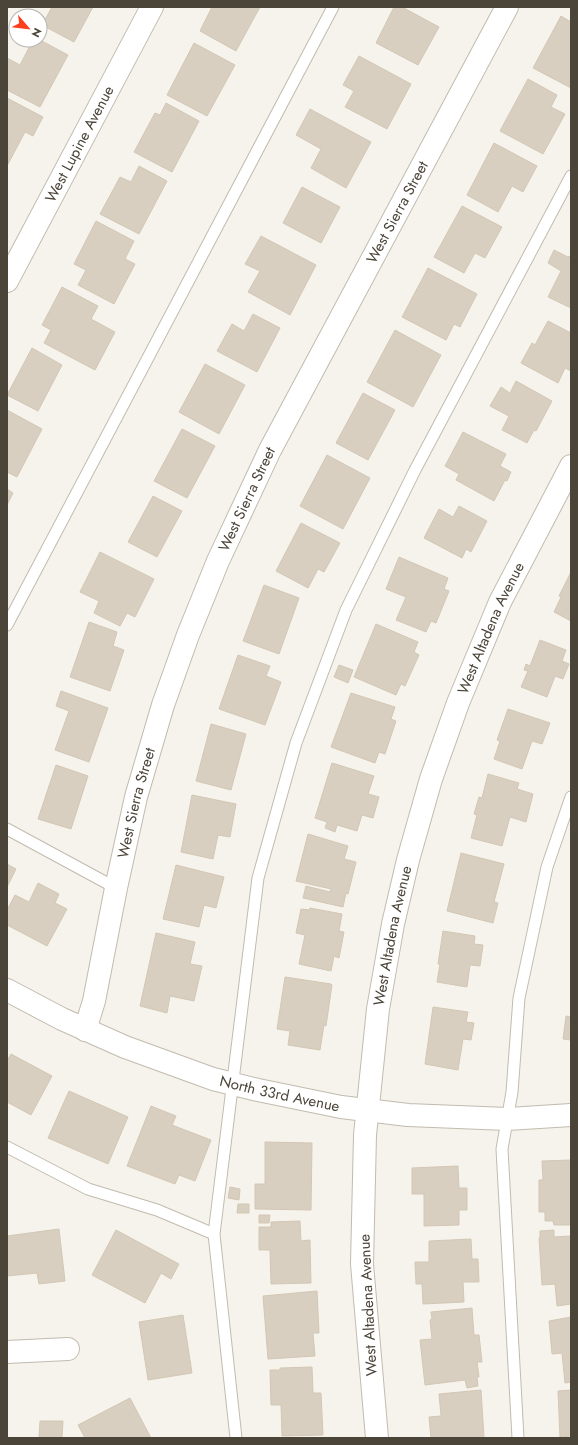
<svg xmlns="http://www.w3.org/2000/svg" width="578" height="1445" font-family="Jost,sans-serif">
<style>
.building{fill:#d8cfc1;stroke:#d3c7b4}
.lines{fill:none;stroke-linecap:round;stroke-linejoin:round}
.service-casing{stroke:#c2bbae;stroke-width:13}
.minor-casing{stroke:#c2bbae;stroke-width:24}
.service{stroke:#fff;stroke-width:11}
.minor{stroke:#fff;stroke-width:22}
.labels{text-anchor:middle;stroke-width:3;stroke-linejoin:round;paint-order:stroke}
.street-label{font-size:15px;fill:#4b4439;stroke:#fff}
</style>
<rect width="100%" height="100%" fill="#f6f3ec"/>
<!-- building -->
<path class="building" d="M52 7H93L74 42 42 25Z
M212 7H260L236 51 200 31Z
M394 7H402L439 27 418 65 376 43Z
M561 16 571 22V88L533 68Z
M33 40H40L68 55 40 107 7 90V58L20 65Z
M194 43 235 65 207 116 167 95Z
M359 56 411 84 387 129 345 107 354 91 343 85Z
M528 79 557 95 551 107 565 114 543 154 500 131Z
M7 98 43 117 33 136 25 132 8 164Z
M166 103 199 121 172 172 134 152 155 113 160 115Z
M310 109 371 142 346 188 311 168 321 149 296 135Z
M494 143 537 166 523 192 512 186 498 212 467 195Z
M139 166 167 181 139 234 100 214 120 177 131 182Z
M302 187 340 207 321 243 283 223Z
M462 206 502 227 485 258 475 253 464 273 434 257Z
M96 221 134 241 125 259 135 264 114 304 78 285 86 270 74 264Z
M261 236 316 265 290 315 248 292 260 271 245 264Z
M554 250 568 257 569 256 571 257V308L548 297 561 271 548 263Z
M428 268 477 294 460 327 454 324 446 340 402 317Z
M62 287 98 306 91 319 115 332 95 370 44 343 51 330 42 325Z
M253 314 280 328 257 372 217 351 232 324 244 331Z
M548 321 571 333V371L565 368 558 383 521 363 532 343 535 345Z
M395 330 441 355 413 407 367 382Z
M32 348 62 365 38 411 7 395Z
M205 364 245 385 219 434 179 412Z
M516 381 552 401 536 431 534 430 527 443 502 430 509 416 490 406 501 387 510 393Z
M363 393 395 410 368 460 336 443Z
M7 410 42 429 17 477 7 472Z
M182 429 215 446 187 498 154 481Z
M463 432 506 454 500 466 511 472 507 481 505 480 494 501 456 480 459 474 445 466Z
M327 455 370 478 343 529 300 506Z
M7 489 13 493 7 505Z
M153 496 182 511 157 557 128 542Z
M459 506 487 521 471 552 466 549 462 558 424 538 439 509 453 517Z
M301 523 340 543 324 572 318 569 308 588 276 571Z
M100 552 154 579 135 617 127 613 120 626 94 613 99 601 80 592Z
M399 557 448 578 444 589 449 591 436 623 431 621 426 632 396 620 406 597 386 589Z
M571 572V621L554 612 561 597 559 596Z
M264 585 299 598 279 654 243 641Z
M89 622 117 632 113 646 124 650 110 691 70 677Z
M376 624 418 642 414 652 419 655 405 686 401 684 396 695 354 677Z
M540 640 566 650 562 661 569 664 563 679 555 676 547 697 521 687 528 671 524 670 526 664 530 666Z
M238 655 270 666 266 676 281 682 265 725 219 709Z
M339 665 353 670 348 683 334 677Z
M61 691 108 708 89 762 55 750 69 711 56 706Z
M351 693 395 707 391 719 396 721 385 754 379 752 375 763 331 747Z
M508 709 550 723 542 744 532 741 522 769 494 759 500 741 497 740Z
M211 724 246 734 231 790 196 781Z
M332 763 374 776 368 794 379 797 373 818 362 815 357 831 337 825 335 832 325 828 327 822 315 818Z
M56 765 88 776 71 829 38 819Z
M488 774 519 783 517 789 533 794 526 822 510 817 502 846 471 838 477 815 474 814 479 797 482 798Z
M192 795 236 804 230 837 218 835 213 859 181 852Z
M308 834 348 846 344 859 356 862 348 894 346 893 343 907 303 898 306 886 330 892 331 889 296 881Z
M461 853 504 864 494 902 498 903 493 923 447 911Z
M7 864 16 869 7 887Z
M176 865 224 877 216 908 204 905 199 927 163 919Z
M38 883 59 894 55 903 67 909 47 946 7 925V910L15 895 29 902Z
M310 908 342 914 339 931 344 932 339 958 334 956 331 971 299 964 305 935 296 933 301 909 309 910Z
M443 931 475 936 474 944 483 945 480 966 470 965 467 987 437 982 440 964H438Z
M156 933 195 942 190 964 202 966 194 1001 170 996 167 1013 140 1006Z
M285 977 331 984 332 985 326 1026 324 1025 320 1050 288 1045 290 1031 277 1029Z
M433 1007 468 1012 466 1022 474 1023 471 1040 463 1039 458 1070 425 1064Z
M566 1016 571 1017V1040L563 1039Z
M11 1054 52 1076 31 1115 7 1102V1061Z
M69 1091 128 1117 108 1164 48 1138Z
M151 1106 176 1116 172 1125 211 1140 195 1181 179 1175 175 1184 127 1166Z
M265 1142 312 1143 311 1210 255 1209V1184H265Z
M571 1160V1225H554L553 1221H545V1212H539V1180H543L542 1161Z
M458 1166 459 1188H467V1210H459V1225L424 1226V1194H412V1168Z
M230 1187 240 1189 239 1200 228 1198Z
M238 1204H249V1213H237Z
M259 1215H270L269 1223H259Z
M300 1221 301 1241 310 1240 311 1283 271 1284 270 1250H259V1227H271V1222Z
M59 1229 65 1281 39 1284 37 1273 7 1276V1236Z
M116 1230 179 1264 171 1279 161 1273 145 1303 92 1275Z
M554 1230V1237L571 1236V1304L557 1306 555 1284 542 1285 539 1238H540V1231Z
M471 1239 472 1259H478L479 1282H463L464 1302 423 1304 422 1284H416L415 1262H429V1241Z
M317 1291 319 1333H313L315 1356 268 1359 263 1296Z
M472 1308 474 1335H479L482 1362H477L479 1377H477L478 1386 467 1388 465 1380 425 1385 420 1340 432 1339 430 1320 432 1319 431 1312Z
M183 1315 192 1373 148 1380 139 1322Z
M571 1317V1382L565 1383 562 1353 552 1354 549 1321Z
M312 1367 313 1393H321L323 1435 282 1436 281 1405H271L270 1370H280V1368Z
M481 1390 484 1438H431L429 1417 441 1416 439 1394Z
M571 1390V1436L560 1437 558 1391Z
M130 1398 151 1438H85L78 1425Z
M40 1421H63L62 1438H7H39Z"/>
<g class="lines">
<defs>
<path id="service" d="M7 625 333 7
M7 829 116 888
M7 1147 88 1189 157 1210 214 1234
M236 1438 214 1234 258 878 296 743 346 610 415 470 571 176
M518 1438 502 1149 512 1092 519 998 547 867 571 797"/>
<g id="minor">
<path id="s1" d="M7 281 152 7"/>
<path id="s2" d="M7 990 62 1019 125 1047 213 1079 258 1090 341 1107 408 1115 507 1119 571 1115"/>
<path id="s3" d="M85 1030 94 1001 116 888 136 797 163 705 188 635 218 561 270 450 507 7"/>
<path d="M7 1352 68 1349"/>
<path id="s4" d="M377 1438 362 1264 365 1135 378 1009 393 924 408 860 431 779 458 703 500 602 571 466"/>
</g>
</defs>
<!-- service casing -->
<use href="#service" class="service-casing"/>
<!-- minor casing -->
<use href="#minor" class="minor-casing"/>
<!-- service -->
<use href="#service" class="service"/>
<!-- minor -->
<use href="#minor" class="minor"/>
</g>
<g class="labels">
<!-- street labels -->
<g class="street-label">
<text dy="5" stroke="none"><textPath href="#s1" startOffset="155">West Lupine Avenue</textPath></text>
<text dy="5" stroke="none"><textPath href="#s3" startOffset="881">West Sierra Street</textPath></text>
<text dy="5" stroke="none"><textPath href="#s3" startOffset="557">West Sierra Street</textPath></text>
<text dy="5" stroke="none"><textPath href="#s4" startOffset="829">West Altadena Avenue</textPath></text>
<text dy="5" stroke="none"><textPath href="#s3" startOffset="233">West Sierra Street</textPath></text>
<text dy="5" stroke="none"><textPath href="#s4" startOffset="505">West Altadena Avenue</textPath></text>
<text dy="5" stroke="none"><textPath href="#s2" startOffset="293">North 33rd Avenue</textPath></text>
<text transform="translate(368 1305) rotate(-93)" y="5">West Altadena Avenue</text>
</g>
</g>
<!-- border -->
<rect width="578" height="1445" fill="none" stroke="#4b4439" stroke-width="16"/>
<!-- north arrow -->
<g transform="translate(28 28) rotate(118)"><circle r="19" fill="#ffffff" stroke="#b7b4b0"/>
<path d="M0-3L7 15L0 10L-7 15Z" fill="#fc3f1d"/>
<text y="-6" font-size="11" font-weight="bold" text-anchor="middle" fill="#4b4439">N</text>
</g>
</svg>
